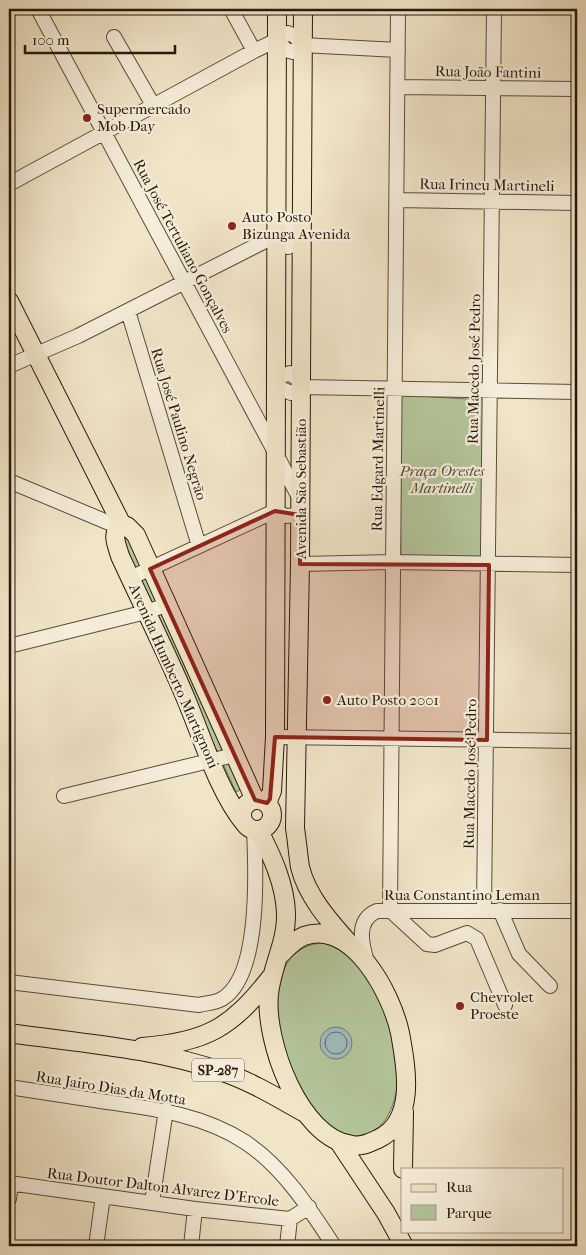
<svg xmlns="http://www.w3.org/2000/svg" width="586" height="1255" font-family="'IM FELL French Canon',serif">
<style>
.green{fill:#b4c69b;stroke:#6d7054}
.water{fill:#9fbcc0;stroke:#6f7b78}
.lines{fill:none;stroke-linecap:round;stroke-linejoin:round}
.shore{stroke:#626a66;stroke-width:1}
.minor-casing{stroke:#594c3b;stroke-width:16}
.major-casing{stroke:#26190c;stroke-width:20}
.minor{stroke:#f6eedb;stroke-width:14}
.major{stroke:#f1e5c8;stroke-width:18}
.marked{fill:#8f2418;fill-opacity:0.2;stroke:#8f2418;stroke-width:4;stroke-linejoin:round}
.poi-dot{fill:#8f2418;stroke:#f6eedb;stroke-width:2}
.labels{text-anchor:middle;stroke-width:4.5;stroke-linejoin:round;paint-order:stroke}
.shield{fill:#f6eedb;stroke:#64594a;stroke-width:1}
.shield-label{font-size:14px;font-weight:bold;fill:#26190c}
.street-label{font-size:15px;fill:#26190c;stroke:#f6eedb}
.poi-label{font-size:15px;fill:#26190c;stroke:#f6eedb;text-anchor:start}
.park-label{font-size:15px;font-style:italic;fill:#514d37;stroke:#f6eedb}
</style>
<rect width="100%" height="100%" fill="#f1e5c8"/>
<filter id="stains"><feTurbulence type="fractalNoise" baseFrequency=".004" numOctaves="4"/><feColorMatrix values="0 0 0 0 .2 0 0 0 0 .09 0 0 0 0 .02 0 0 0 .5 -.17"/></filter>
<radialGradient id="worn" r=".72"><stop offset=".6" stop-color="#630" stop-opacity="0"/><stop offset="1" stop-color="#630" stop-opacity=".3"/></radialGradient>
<!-- green -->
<path class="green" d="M399 395 484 400 483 560 401 558Z
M123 535 128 537 244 788 236 792 119 539Z
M323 943C367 955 398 1021 400 1064 400 1072 398 1080 397 1087 394 1106 387 1125 369 1133 301 1164 227 949 323 943Z"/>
<!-- water -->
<path class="water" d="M320 1043a16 16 0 1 1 32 0a16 16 0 1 1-32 0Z"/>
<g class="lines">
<!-- shore -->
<path class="shore" d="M325 1043a11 11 0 1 1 22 0a11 11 0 1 1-22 0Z"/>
<defs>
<path id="minor" d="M38 9 300 499
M231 9 254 51
M288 33 295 36 302 45 293 52 286 50 277 40Z
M114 37 153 105
M302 45 398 50
M398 87 577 89
M9 184 254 51 277 40
M397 200 577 203
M128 311 199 546
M9 366 78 336 277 235 285 228 292 229 302 236 295 244 288 247 281 243 277 235
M290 373 298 380 301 387 291 393 282 389 276 383 282 376Z
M301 387 577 392
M9 481 119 527
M300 564 393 562 577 565
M130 578 275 511 286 516 300 515
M9 646 146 612 166 605
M275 737 577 741
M64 796 234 755
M390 910 398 9
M390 910 427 944 435 945 467 933 477 939 505 1005
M484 910 494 9
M500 910 519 954 550 986
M367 962C362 945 355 920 377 911H577
M9 982 199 1005C207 1003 215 1003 222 999 261 976 256 870 254 830
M9 1087C42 1092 74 1097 107 1102 156 1109 203 1115 245 1142 283 1167 310 1209 334 1246
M9 1183 195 1209 290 1219 309 1207
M9 1199 11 1183
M152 1202 166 1110
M96 1246 103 1196
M191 1246 195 1209
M287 1246 290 1219"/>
<path id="major" d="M303 9 300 564 295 828C297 841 298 854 300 867 308 900 335 927 356 951
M9 301 122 525 127 526 136 535 255 800
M122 525C110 533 117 545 120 556 142 604 166 651 186 699 202 737 219 793 245 824
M242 815a15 15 0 1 1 30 0a15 15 0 1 1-30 0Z
M267 803 272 791 275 737 277 9
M259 831C272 856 285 884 286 913 287 942 272 965 269 994 264 1040 299 1138 352 1145 361 1147 369 1143 378 1139 417 1121 406 1066 400 1033 392 995 353 919 304 936 294 940 287 948 280 955
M9 1033C79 1043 155 1048 223 1072 252 1082 278 1098 305 1113
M142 1047C207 1042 231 1028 271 977
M339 1142 386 1213 404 1246
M403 1169 404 1112"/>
</defs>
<!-- minor casing -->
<use href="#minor" class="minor-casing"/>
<!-- major casing -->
<use href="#major" class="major-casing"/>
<!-- minor -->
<use href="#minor" class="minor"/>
<!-- major -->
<use href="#major" class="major"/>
</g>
<!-- marked area -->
<path class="marked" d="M275 511 300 515V564L489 565 487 740 275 737 270 799 267 803 255 800 150 569Z"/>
<!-- markers -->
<g class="poi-dot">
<circle cx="87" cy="118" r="5"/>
<circle cx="232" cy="226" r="5"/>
<circle cx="327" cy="700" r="5"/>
<circle cx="460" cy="1006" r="5"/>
</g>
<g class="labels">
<!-- shield labels -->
<rect class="shield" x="192" y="1058.5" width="52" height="23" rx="4"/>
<g class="shield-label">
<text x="218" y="1075">SP-287</text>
</g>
<!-- street labels -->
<g class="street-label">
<text transform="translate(488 72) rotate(1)" y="5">Rua João Fantini</text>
<text transform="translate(487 185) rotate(1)" y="5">Rua Irineu Martineli</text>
<text transform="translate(183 246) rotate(62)" y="5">Rua José Tertuliano Gonçalves</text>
<text transform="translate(474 369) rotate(-89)" y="5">Rua Macedo José Pedro</text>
<text transform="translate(179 424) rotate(73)" y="5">Rua José Paulino Negrão</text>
<text transform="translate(378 459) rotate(-89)" y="5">Rua Edgard Martinelli</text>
<text transform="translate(301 489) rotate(-90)" y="5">Avenida São Sebastião</text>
<text transform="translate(174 676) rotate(66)" y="5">Avenida Humberto Martignoni</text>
<text transform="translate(470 774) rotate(-89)" y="5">Rua Macedo José Pedro</text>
<text x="462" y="900">Rua Constantino Leman</text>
<text transform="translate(111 1088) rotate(9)" y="5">Rua Jairo Dias da Motta</text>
<text transform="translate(163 1187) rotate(7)" y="5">Rua Doutor Dalton Alvarez D'Ercole</text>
</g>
<!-- poi labels -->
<g class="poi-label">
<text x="97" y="114">Supermercado<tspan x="97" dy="17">Mob Day</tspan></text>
<text x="242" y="222">Auto Posto<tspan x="242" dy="17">Bizunga Avenida</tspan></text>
<text x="337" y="705">Auto Posto 2001</text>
<text x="470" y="1002">Chevrolet<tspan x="470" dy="17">Proeste</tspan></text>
</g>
<!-- park labels -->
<g class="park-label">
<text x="442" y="476">Praça Orestes<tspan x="442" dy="17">Martinelli</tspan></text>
</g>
</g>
<!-- margin -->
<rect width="586" height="1255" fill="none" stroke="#f1e5c8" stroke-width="30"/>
<rect x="10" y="10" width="566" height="1235" fill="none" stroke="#26190c" stroke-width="2.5"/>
<rect x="15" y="15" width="556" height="1225" fill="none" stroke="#26190c"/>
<!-- legend -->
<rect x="401" y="1168" width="162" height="65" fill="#f6eedb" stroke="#a39988"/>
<rect x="411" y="1184" width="25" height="8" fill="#f1e5c8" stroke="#a39988"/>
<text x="446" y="1192" font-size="15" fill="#26190c">Rua</text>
<rect x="411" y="1205" width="25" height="15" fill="#b4c69b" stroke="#a39988"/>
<text x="446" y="1218" font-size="15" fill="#26190c">Parque</text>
<!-- scale -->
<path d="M25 45v8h150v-8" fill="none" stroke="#26190c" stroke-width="2.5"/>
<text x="32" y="45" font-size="15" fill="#26190c" stroke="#f6eedb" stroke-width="4" paint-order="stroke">100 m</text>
<rect width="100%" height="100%" filter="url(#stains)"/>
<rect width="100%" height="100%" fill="url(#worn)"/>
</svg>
